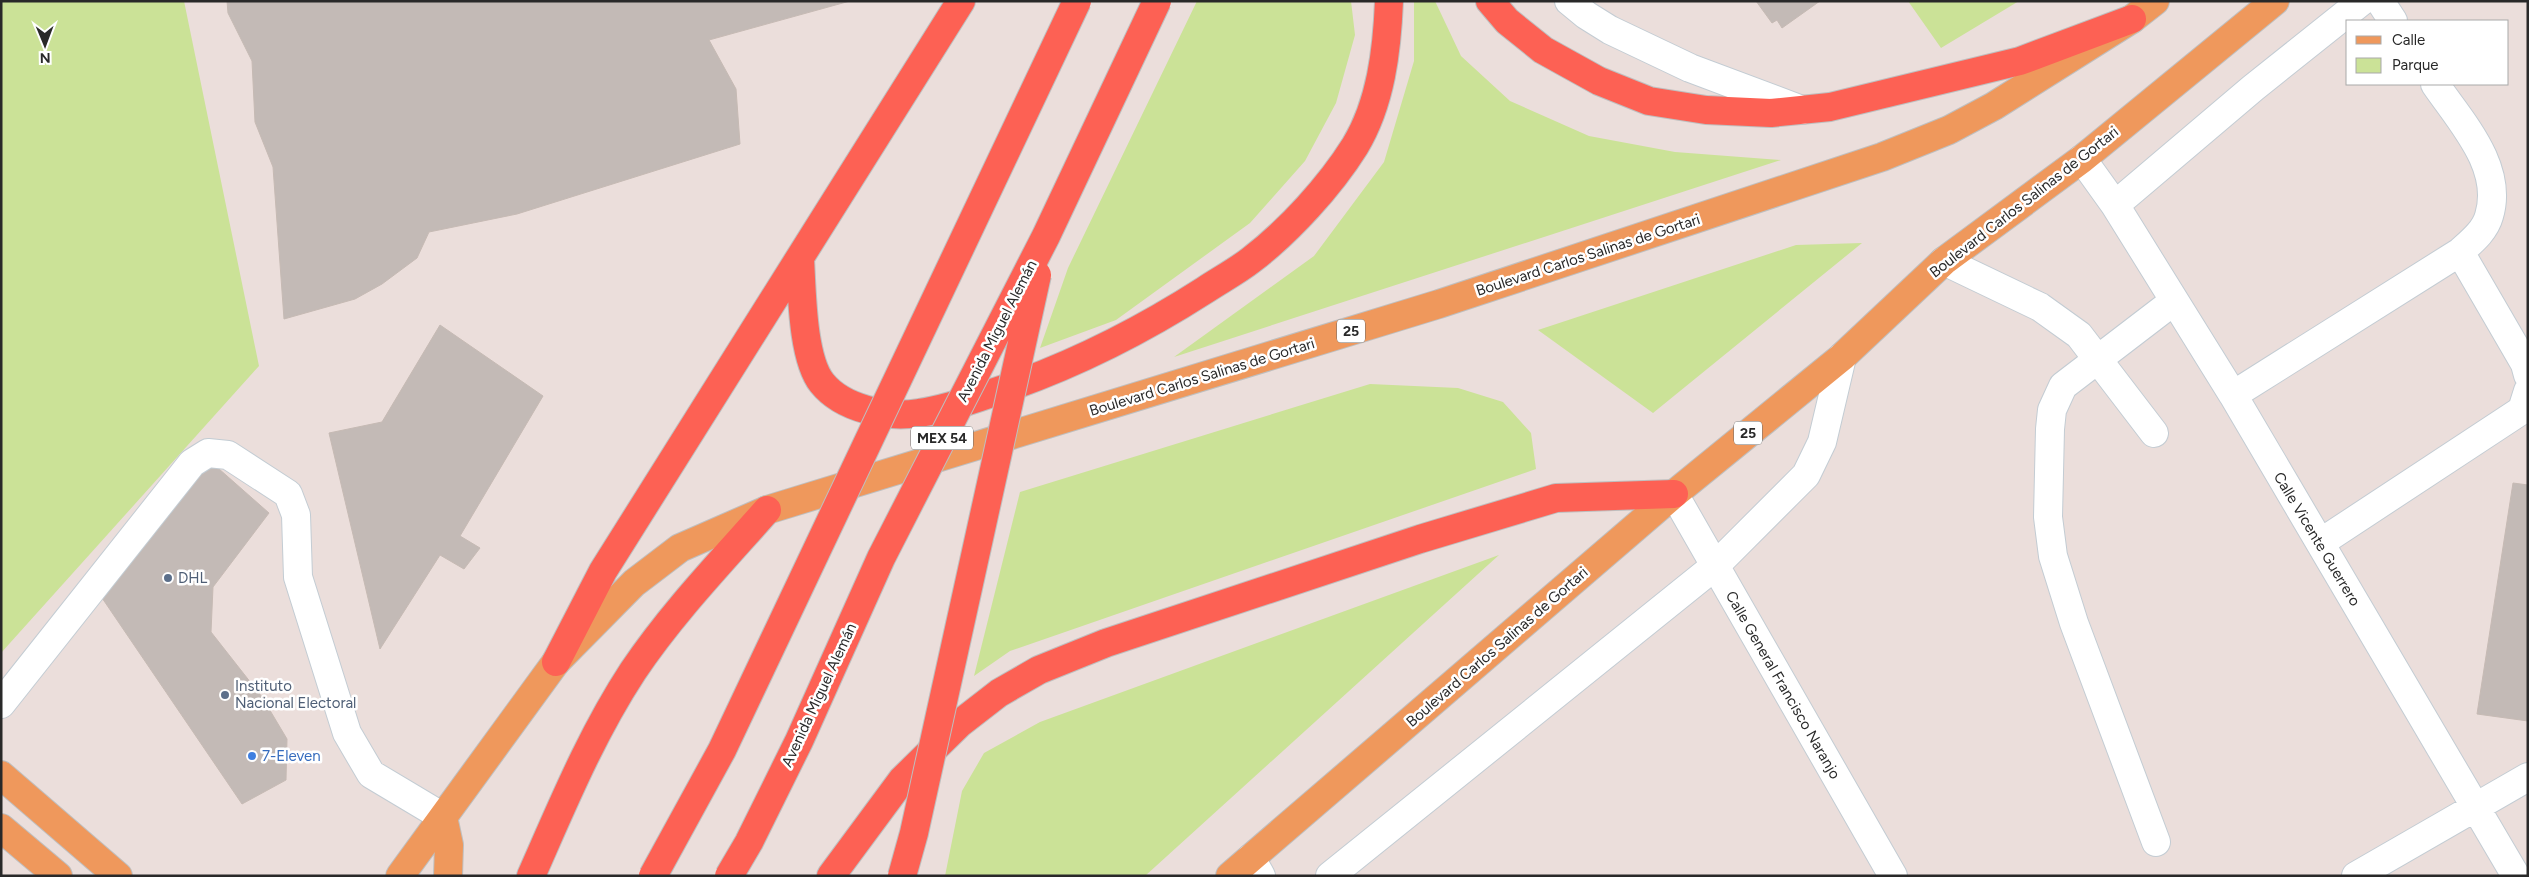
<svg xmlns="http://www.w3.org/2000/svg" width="2529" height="877" font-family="Figtree,sans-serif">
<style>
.green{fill:#cbe297}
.building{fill:#c3bab6;stroke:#c6bab4}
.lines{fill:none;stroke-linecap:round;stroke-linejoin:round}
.minor-casing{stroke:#c3ccd3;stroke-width:30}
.major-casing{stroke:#bfbfbf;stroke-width:30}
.highway-casing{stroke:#bfbfbf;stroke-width:30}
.minor{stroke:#fff;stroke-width:28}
.major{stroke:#ef985c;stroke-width:28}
.highway{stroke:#fd6154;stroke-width:28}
.highway-bridge-casing{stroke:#bfbfbf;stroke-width:30;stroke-linecap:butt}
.highway-bridge{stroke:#fd6154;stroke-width:28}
.service-dot{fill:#5c6f8a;stroke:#fff;stroke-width:2}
.shop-dot{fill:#3f7fe0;stroke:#fff;stroke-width:2}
.labels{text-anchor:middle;stroke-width:5;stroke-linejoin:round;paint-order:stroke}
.shield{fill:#fff;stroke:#696969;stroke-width:1}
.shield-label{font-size:14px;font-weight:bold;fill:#292929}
.street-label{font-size:15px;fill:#292929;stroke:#fff}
.service-label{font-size:15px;fill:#4e5e75;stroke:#fff;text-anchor:start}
.shop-label{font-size:15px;fill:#366cbe;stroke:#fff;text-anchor:start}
</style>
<rect width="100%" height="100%" fill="#ebdedb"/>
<!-- green -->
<path class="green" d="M1 1H184L259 366 1 653Z
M1197 1H1351L1355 35 1336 103 1305 161 1250 223 1116 320 1040 348 1068 268Z
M1414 1H1435L1461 56 1510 101 1589 136 1675 152 1781 160 1174 357 1314 256 1384 162 1414 61Z
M1908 1H2019L1941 48Z
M1862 243 1653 413 1538 330 1796 245Z
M1370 384 1458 388 1503 402 1531 433 1536 469 1010 651 974 676 1020 492Z
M1499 555 1145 876H945L962 791 984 753 1040 722Z"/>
<!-- building -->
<path class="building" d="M227 1H850L709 40 736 89 740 144 517 214 429 232 417 258 382 284 355 299 284 319 273 167 255 122 252 61 228 13Z
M1756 1H1820L1782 28 1777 20 1772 23Z
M440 325 543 396 460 536 480 548 464 569 440 555 380 649 329 433 382 422Z
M210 461 269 513 213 587 211 632 262 697 287 739 286 780 242 804 98 592Z
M2513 483 2528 485V721L2477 714Z"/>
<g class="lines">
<defs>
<path id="minor" d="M1569 1 1586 15 1610 30 1690 68 1802 110
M2380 1 2393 21
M2082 159 2115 205 2233 395 2516 876
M2115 205 2253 88 2362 1
M2460 252 2525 364 2528 375
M1944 261 2040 307 2079 335 2154 433
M2233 395 2460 252C2471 242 2485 231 2489 216 2504 167 2461 122 2435 84
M1674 494 1893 876
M2320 543 2522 410 2528 391
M1 704 192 463 208 453 228 455 288 494 296 515 298 577 347 733 371 774 443 817
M2156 842 2074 623 2053 556 2048 517 2050 429 2052 410 2063 386 2174 301
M1251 858 1261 876
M1330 876 1715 566 1806 475 1822 442 1842 357
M2356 876 2528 777"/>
<path id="major" d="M1 775 118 876
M443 817 449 845 448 876
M1 828 58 876
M400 876 556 662 634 583 680 548 767 510 1439 304 1882 157 1949 130 1994 106 2132 19 2155 1
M1230 876 1674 494 1842 357 1944 261 2082 159 2275 1"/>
<path id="highway" d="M1490 1 1507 21 1543 50 1599 81 1649 101 1706 110 1771 113 1830 107 2020 61 2132 19
M800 259C802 291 802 358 822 383 843 409 887 418 919 413 942 410 966 402 989 394 1066 369 1138 333 1205 290 1220 280 1237 271 1251 260 1289 231 1330 186 1355 146 1381 103 1387 50 1389 1
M556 662 603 571 961 1
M531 876C562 806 591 735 633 671 672 613 721 562 767 510
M831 876 902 780 959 724 999 693 1039 670 1106 643 1420 539 1556 498 1674 494"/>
</defs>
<!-- minor casing -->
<use href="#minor" class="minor-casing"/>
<!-- major casing -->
<use href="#major" class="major-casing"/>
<!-- highway casing -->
<use href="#highway" class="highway-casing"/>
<!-- minor -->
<use href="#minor" class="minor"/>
<!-- major -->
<use href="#major" class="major"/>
<!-- highway -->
<use href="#highway" class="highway"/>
<defs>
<path id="highway-bridge" d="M653 876 722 750 1077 1
M729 876 749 842 799 741 881 558 1046 236 1157 1
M902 876 914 833 1037 275"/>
</defs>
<!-- highway-bridge casing -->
<use href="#highway-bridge" class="highway-bridge-casing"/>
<!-- highway-bridge -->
<use href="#highway-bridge" class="highway-bridge"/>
</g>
<!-- markers -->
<g class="service-dot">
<circle cx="168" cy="578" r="5"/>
<circle cx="225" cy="695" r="5"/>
</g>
<circle class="shop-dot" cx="252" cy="756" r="5"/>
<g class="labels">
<!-- shield labels -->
<g class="shield">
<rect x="1337" y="319.5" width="28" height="23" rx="4"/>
<rect x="1734" y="421.5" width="28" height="23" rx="4"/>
<rect x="911" y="426.5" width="62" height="23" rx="4"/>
</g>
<g class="shield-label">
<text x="1351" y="336">25</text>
<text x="1748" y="438">25</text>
<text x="942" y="443">MEX 54</text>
</g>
<!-- street labels -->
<g class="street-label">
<text transform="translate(2024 202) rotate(-38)" y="5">Boulevard Carlos Salinas de Gortari</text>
<text transform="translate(1588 255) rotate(-18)" y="5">Boulevard Carlos Salinas de Gortari</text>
<text transform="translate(997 331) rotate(-63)" y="5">Avenida Miguel Alemán</text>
<text transform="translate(1202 377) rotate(-17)" y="5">Boulevard Carlos Salinas de Gortari</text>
<text transform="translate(2317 539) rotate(59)" y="5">Calle Vicente Guerrero</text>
<text transform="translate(1497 647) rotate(-41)" y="5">Boulevard Carlos Salinas de Gortari</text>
<text transform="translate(1783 685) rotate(60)" y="5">Calle General Francisco Naranjo</text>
<text transform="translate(819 695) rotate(-65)" y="5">Avenida Miguel Alemán</text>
</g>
<!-- service labels -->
<g class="service-label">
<text x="178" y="583">DHL</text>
<text x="235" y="691">Instituto<tspan x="235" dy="17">Nacional Electoral</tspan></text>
</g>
<!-- shop labels -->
<g class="shop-label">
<text x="262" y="761">7-Eleven</text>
</g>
</g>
<!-- border -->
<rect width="2529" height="877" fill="none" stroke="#292929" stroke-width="5"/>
<!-- legend -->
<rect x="2346" y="20" width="162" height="65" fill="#ffffff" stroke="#a9a9a9"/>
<rect x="2356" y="36" width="25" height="8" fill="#ef985c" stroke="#a9a9a9"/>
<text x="2392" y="45" font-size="15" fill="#292929">Calle</text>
<rect x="2356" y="58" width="25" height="15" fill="#cbe297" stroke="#a9a9a9"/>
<text x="2392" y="70" font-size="15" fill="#292929">Parque</text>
<!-- north arrow -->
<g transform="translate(45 45) rotate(179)" stroke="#ffffff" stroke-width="4" paint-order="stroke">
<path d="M0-4L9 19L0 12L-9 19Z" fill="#292929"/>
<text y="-8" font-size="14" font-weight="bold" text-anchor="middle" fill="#292929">N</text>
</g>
</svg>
